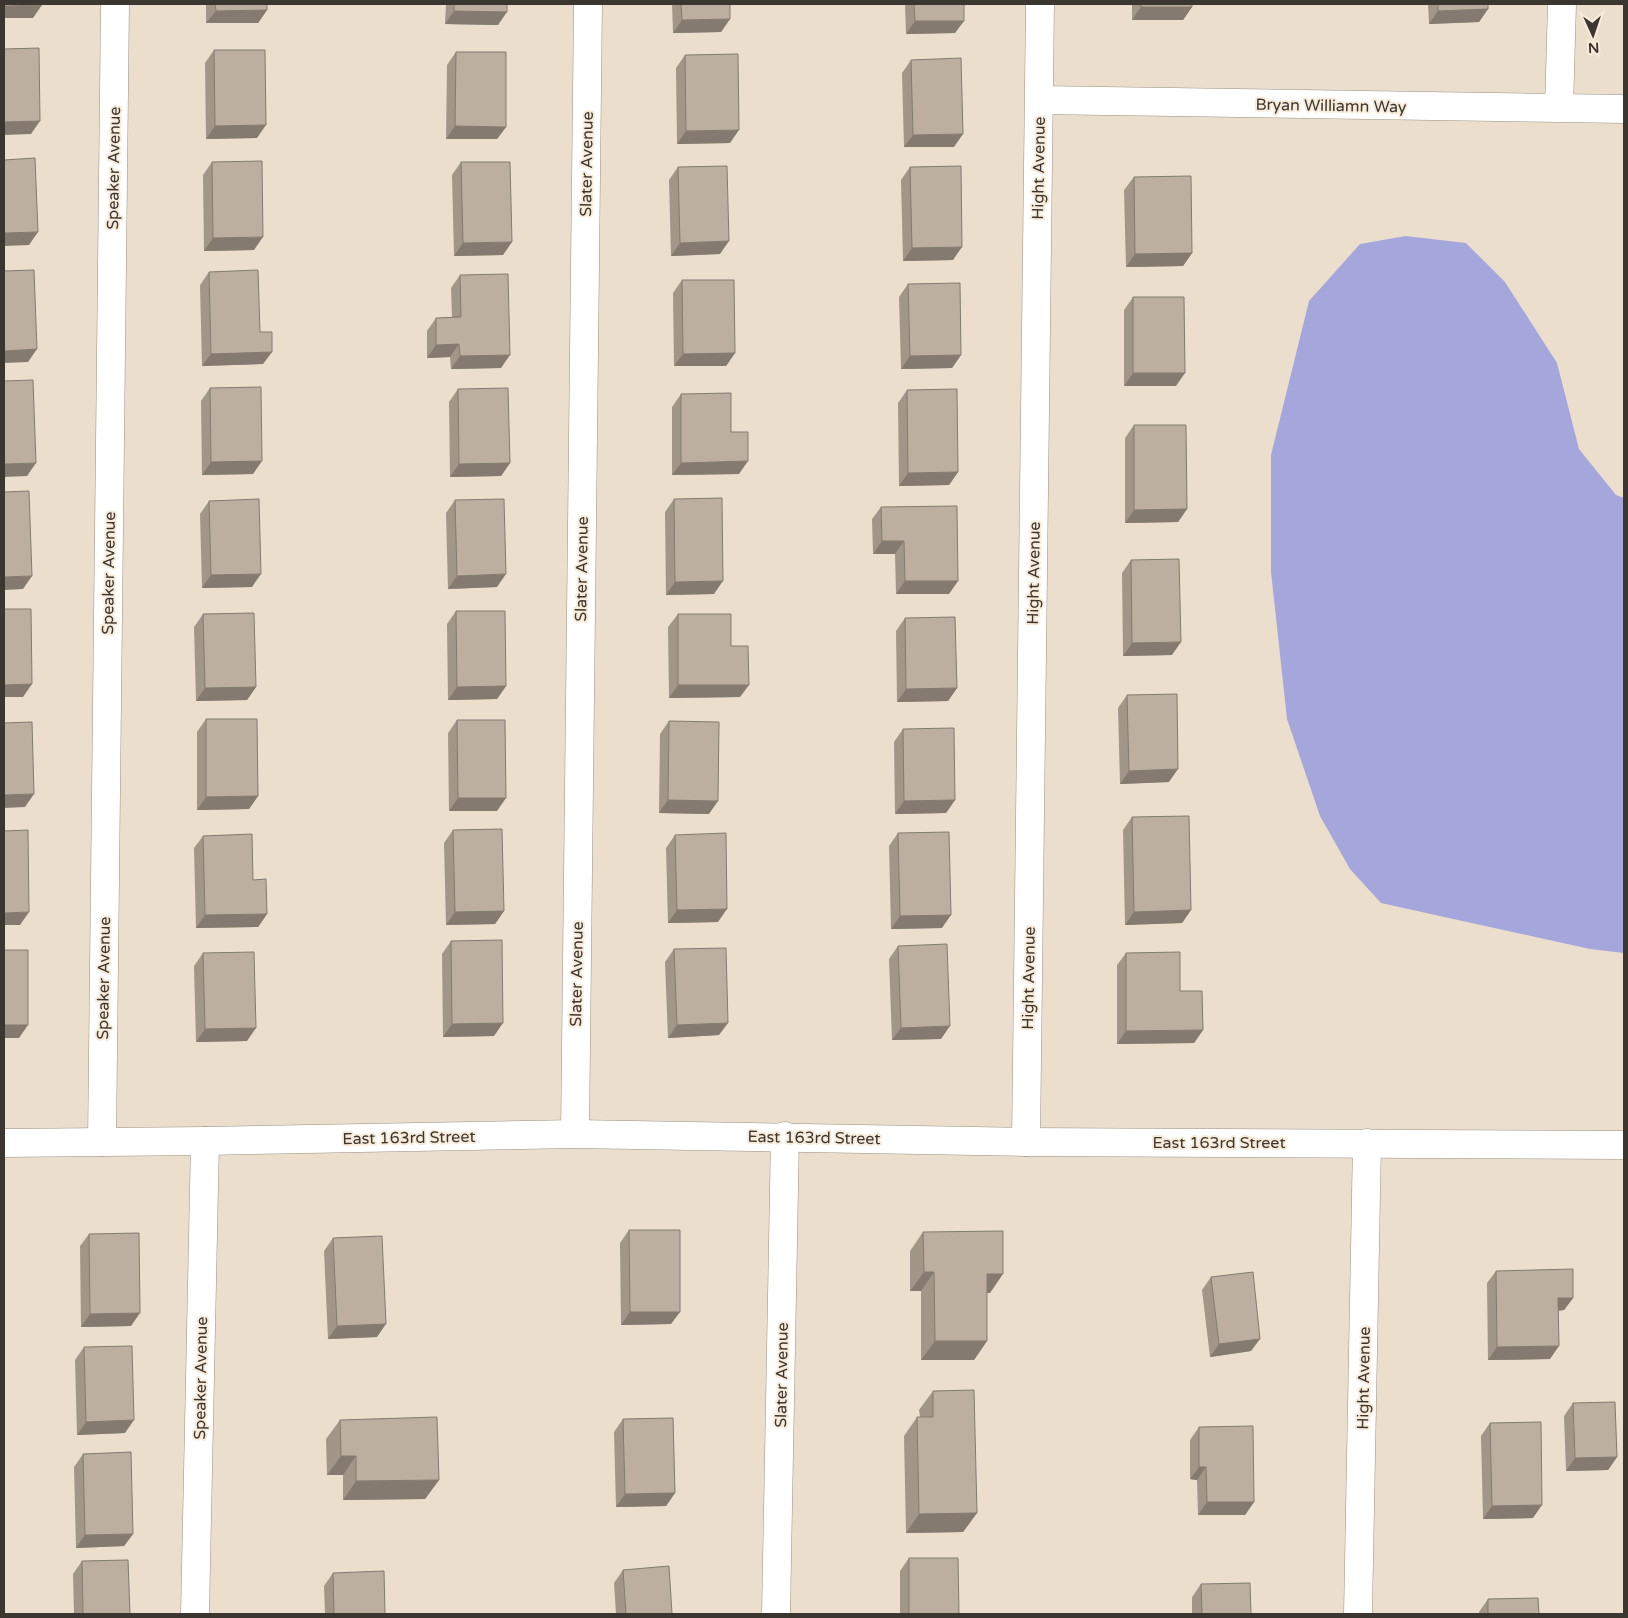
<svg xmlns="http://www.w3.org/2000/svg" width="1628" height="1618" font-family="'Varela Round',sans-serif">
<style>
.water{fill:#a5a7dc}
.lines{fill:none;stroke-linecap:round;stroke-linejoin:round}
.minor-casing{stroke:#9c9081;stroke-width:29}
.tertiary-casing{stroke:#9c9081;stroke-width:29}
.minor{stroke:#fff;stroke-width:28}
.tertiary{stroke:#fff;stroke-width:28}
.wall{fill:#a29689}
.shaded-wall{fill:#847a6f}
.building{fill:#bcaf9f;stroke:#847a6f}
.labels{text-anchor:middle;stroke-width:4;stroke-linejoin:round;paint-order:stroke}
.street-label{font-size:16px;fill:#3b362f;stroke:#f8ebda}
</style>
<rect width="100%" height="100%" fill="#ebdecd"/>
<!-- water -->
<path class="water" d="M1406 236 1466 243 1505 282 1557 363 1579 449 1616 495 1624 498V953L1590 949 1381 903 1350 869 1320 816 1287 719 1271 572V455L1309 301 1360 244Z"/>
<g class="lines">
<defs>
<path id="minor" d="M1039 100 1624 109
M1559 108 1562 4
M575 1134 588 4
M102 1142 115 4
M1026 1142 1040 4
M195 1614 205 1141
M776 1614 785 1136
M1358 1614 1367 1143"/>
<path id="tertiary" d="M4 1143 205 1141 575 1134 1026 1142 1624 1145"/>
</defs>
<!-- minor casing -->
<use href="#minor" class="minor-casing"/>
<!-- tertiary casing -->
<use href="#tertiary" class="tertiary-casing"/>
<!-- minor -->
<use href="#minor" class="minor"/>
<!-- tertiary -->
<use href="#tertiary" class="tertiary"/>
</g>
<!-- wall -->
<path class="wall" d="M206 4H267V10L258 23H206Z
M446 4H507L498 25 445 24Z
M672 4H730V19L721 32 673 33Z
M905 4H964L955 33 906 34Z
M1132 4H1192V7L1183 20H1132Z
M1428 4H1488V9L1479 22 1429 24Z
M214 50 257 138 206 139 205 63Z
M456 52 506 127 497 139H446L447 65Z
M685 55 730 143 677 144 676 68Z
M911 60 954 147H904L902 73Z
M212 162 254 250 204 251 203 175Z
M461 162 503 255 454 256 452 175Z
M678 167 720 254 671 256 669 180Z
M910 167 953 260 903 261 901 180Z
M1134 177 1192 253 1183 266 1126 267 1124 190Z
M209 272 260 332 263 364 202 366 200 285Z
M460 275 501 368 451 369 450 357 427 358V331L436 318 452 317 451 288Z
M682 280 735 353 726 366H674L673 293Z
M908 284 961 355 952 368 901 369 899 297Z
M1133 297 1176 386H1124V310Z
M210 388 253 474 202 475 201 401Z
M458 389 510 463 501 476 450 477 449 402Z
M907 390 958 472 949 485 899 486 898 403Z
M681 394 739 474 672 475V407Z
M1134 425 1187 509 1178 522 1125 523V438Z
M674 499 714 594 666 595 665 512Z
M455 500 497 587 448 589 446 513Z
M209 501 252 587 202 588 200 514Z
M881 507 949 594H896L895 554H873L872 519Z
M1131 560 1172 655 1123 656 1122 573Z
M456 611 506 686 497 699 448 700 447 624Z
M203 614 256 687 247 700 196 701 194 627Z
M678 614 731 646 740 697 669 698 668 627Z
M905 618 957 688 948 701 897 702 896 631Z
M1127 695 1169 782 1120 784 1118 708Z
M206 719 258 796 249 809 197 810V732Z
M457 720 497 811H449L448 733Z
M669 721 709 814 659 813 660 734Z
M903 729 955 800 946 813 895 814 894 742Z
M1132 817 1191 910 1182 923 1125 925 1123 830Z
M453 830 504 911 495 924 446 925 444 843Z
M898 833 942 928 891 929 889 846Z
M675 835 718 922 668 923 666 848Z
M203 836 253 880 267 914 258 927 196 928 194 848Z
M451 941 494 1036 443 1037 442 954Z
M898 946 941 1039 892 1040 889 959Z
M674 949 719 1035 668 1038 665 962Z
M203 953 247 1041 196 1042 194 966Z
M1126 953 1180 991 1203 1030 1194 1043 1117 1044V965Z
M629 1230 671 1324 621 1325 620 1243Z
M923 1232 990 1293H987V1341L974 1360H921V1291H910V1251Z
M89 1234 131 1326 81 1327 80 1246Z
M333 1238 377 1337 328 1339 324 1251Z
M1496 1271 1573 1298 1564 1310 1558 1311 1550 1359 1488 1360 1487 1283Z
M1211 1277 1251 1351 1210 1357 1202 1290Z
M84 1347 125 1433 77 1435 75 1360Z
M933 1391 977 1513 963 1532 906 1533 904 1436 917 1417H920L919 1410Z
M1573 1403 1617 1457 1608 1470 1566 1471 1564 1416Z
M623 1419 675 1493 666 1506 616 1507 614 1432Z
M340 1420 439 1480 425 1499 343 1500V1475H327L326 1439Z
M1490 1423 1533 1518 1483 1519 1481 1436Z
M1199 1427 1254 1502 1245 1515H1198L1197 1480 1190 1479V1440Z
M83 1454 133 1534 124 1546 76 1548 74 1467Z
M909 1558 959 1614H900V1571Z
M82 1561 130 1614H74L73 1574Z
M623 1570 672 1614H616L614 1583Z
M333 1573 385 1614H325L324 1586Z
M1201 1584 1251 1614H1192V1597Z
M1488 1599 1539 1614H1479V1612Z"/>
<!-- shaded-wall -->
<path class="shaded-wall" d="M42 5 33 18H4V6Z
M1141 7H1192L1183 20H1132Z
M1488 9 1479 22 1429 24 1438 11Z
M267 10 258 23H206L216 11Z
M454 11 507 12 498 25 445 24Z
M730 19 721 32 673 33 682 20Z
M915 21H964L955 33 906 34Z
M40 121 31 134 4 135V122Z
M266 125 257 138 206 139 215 126Z
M455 126 506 127 497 139H446Z
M739 130 730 143 677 144 686 131Z
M963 134 954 147H904L913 135Z
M38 232 29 245 4 246V233Z
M263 237 254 250 204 251 213 238Z
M729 241 720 254 671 256 680 243Z
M512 242 503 255 454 256 463 243Z
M962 247 953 260 903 261 912 248Z
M1192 253 1183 266 1126 267 1135 254Z
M459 344 450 357 427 358 436 345Z
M37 349 28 362 4 363V351Z
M272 352 263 364 202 366 211 354Z
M735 353 726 366H674L683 354Z
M510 355 501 368 451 369 460 356Z
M961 355 952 368 901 369 910 356Z
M1133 373H1185L1176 386H1124Z
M262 461 253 474 202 475 211 462Z
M748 461 739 474 672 475 681 463Z
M36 463 27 476 4 477V464Z
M510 463 501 476 450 477 459 464Z
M958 472 949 485 899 486 908 473Z
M1187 509 1178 522 1125 523 1134 510Z
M882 541H904L895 554H873Z
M261 574 252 587 202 588 211 575Z
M506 574 497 587 448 589 457 576Z
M32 576 23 589 4 590V577Z
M723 581 714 594 666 595 675 582Z
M905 581H958L949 594H896Z
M1181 642 1172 655 1123 656 1132 643Z
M32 684 23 697H4V685Z
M678 685H749L740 697 669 698Z
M506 686 497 699 448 700 457 687Z
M256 687 247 700 196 701 205 688Z
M957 688 948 701 897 702 906 689Z
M1178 769 1169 782 1120 784 1129 771Z
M34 794 25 807 4 808V795Z
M258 796 249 809 197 810 206 797Z
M458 798H506L497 811H449Z
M668 800 718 801 709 814 659 813Z
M955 800 946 813 895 814 904 801Z
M727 909 718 922 668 923 677 910Z
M1191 910 1182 923 1125 925 1134 912Z
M504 911 495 924 446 925 455 912Z
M29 912 20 925H4V913Z
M267 914 258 927 196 928 205 915Z
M951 915 942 928 891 929 900 916Z
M503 1023 494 1036 443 1037 452 1024Z
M728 1023 719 1035 668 1038 677 1025Z
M4 1025H28L19 1038H4Z
M950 1026 941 1039 892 1040 901 1028Z
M256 1028 247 1041 196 1042 205 1029Z
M1203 1030 1194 1043 1117 1044 1126 1031Z
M924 1272H934L921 1291H910Z
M987 1274H1003L990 1293H973Z
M1558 1298H1573L1564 1310 1549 1311Z
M630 1312H680L671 1324 621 1325Z
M140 1313 131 1326 81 1327 90 1314Z
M386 1324 377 1337 328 1339 337 1326Z
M1260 1339 1251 1351 1210 1357 1219 1344Z
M935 1341H987L974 1360H921Z
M1559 1346 1550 1359 1488 1360 1497 1347Z
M134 1420 125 1433 77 1435 86 1422Z
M341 1456H356L343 1475H327Z
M1617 1457 1608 1470 1566 1471 1575 1458Z
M1199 1467H1206L1197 1480 1190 1479Z
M439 1480 425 1499 343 1500 356 1481Z
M675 1493 666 1506 616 1507 625 1494Z
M1207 1502H1254L1245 1515H1198Z
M1542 1505 1533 1518 1483 1519 1492 1506Z
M977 1513 963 1532 906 1533 919 1514Z
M133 1534 124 1546 76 1548 85 1535Z"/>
<!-- building -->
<path class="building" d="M4 4H42V5L4 6Z
M215 4H267V10L216 11Z
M454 4H507V12L454 11Z
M681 4H730V19L682 20Z
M914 4H964V21H915Z
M1141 4H1192V7H1141Z
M1438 4H1488V9L1438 11Z
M39 48 40 121 4 122V49Z
M214 50H265L266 125 215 126Z
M456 52H506V127L455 126Z
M738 54 739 130 686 131 685 55Z
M961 58 963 134 913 135 911 60Z
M35 158 38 232 4 233V160Z
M262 161 263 237 213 238 212 162Z
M461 162H510L512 242 463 243Z
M727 166 729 241 680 243 678 167Z
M961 166 962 247 912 248 910 167Z
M1191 176 1192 253 1135 254 1134 177Z
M34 270 37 349 4 351V271Z
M258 270 260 332H272V352L211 354 209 272Z
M508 274 510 355 460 356 459 344 436 345V318L461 317 460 275Z
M682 280H734L735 353 683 354Z
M960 283 961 355 910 356 908 284Z
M1133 297H1184L1185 373H1133Z
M33 380 36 463 4 464V381Z
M261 387 262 461 211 462 210 388Z
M508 388 510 463 459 464 458 389Z
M957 389 958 472 908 473 907 390Z
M731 393V432H748V461L681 463V394Z
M1134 425H1186L1187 509 1134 510Z
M29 491 32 576 4 577V492Z
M722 498 723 581 675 582 674 499Z
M259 499 261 574 211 575 209 501Z
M504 499 506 574 457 576 455 500Z
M957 506 958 581H905L904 541H882L881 507Z
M1179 559 1181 642 1132 643 1131 560Z
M4 609H31L32 684 4 685Z
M456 611H505L506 686 457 687Z
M254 613 256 687 205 688 203 614Z
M678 614H731V646H748L749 685H678Z
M955 617 957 688 906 689 905 618Z
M1177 694 1178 769 1129 771 1127 695Z
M206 719H257L258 796 206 797Z
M457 720H505L506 798H458Z
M669 721 719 722 718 801 668 800Z
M32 722 34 794 4 795V723Z
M954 728 955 800 904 801 903 729Z
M1189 816 1191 910 1134 912 1132 817Z
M502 829 504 911 455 912 453 830Z
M28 830 29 912 4 913V831Z
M949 832 951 915 900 916 898 833Z
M726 833 727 909 677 910 675 835Z
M252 834 253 880 266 879 267 914 205 915 203 836Z
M502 940 503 1023 452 1024 451 941Z
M947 944 950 1026 901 1028 898 946Z
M726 948 728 1023 677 1025 674 949Z
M4 950H28V1025H4Z
M254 952 256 1028 205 1029 203 953Z
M1180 952V991H1202L1203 1030 1126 1031V953Z
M629 1230H680V1312H630Z
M1003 1231V1274H987V1341H935L934 1272H924L923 1232Z
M139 1233 140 1313 90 1314 89 1234Z
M382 1236 386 1324 337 1326 333 1238Z
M1573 1269V1298H1558L1559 1346 1497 1347 1496 1271Z
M1253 1272 1260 1339 1219 1344 1211 1277Z
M132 1346 134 1420 86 1422 84 1347Z
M974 1390 977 1513 919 1514 917 1417H933V1391Z
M1615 1402 1617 1457 1575 1458 1573 1403Z
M437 1417 439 1480 356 1481V1456H341L340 1420Z
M673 1418 675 1493 625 1494 623 1419Z
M1541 1422 1542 1505 1492 1506 1490 1423Z
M1253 1426 1254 1502H1207L1206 1467H1199V1427Z
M131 1452 133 1534 85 1535 83 1454Z
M909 1558H958L959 1614H909Z
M128 1560 130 1614H83L82 1561Z
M669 1566 672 1614H626L623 1570Z
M384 1571 385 1614H334L333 1573Z
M1250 1583 1251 1614H1202L1201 1584Z
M1538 1598 1539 1614H1488V1599Z"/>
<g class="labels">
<!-- street labels -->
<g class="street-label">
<text transform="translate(1331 105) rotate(1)" y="6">Bryan Williamn Way</text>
<text transform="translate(586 164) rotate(-89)" y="6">Slater Avenue</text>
<text transform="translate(113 168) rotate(-89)" y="6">Speaker Avenue</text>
<text transform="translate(1038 168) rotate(-89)" y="6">Hight Avenue</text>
<text transform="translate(581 569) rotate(-89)" y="6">Slater Avenue</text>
<text transform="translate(108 573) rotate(-89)" y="6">Speaker Avenue</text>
<text transform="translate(1033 573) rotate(-89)" y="6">Hight Avenue</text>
<text transform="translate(576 974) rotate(-89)" y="6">Slater Avenue</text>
<text transform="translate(103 978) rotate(-89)" y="6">Speaker Avenue</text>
<text transform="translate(1028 978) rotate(-89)" y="6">Hight Avenue</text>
<text transform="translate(409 1137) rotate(-1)" y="6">East 163rd Street</text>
<text transform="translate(814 1137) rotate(1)" y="6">East 163rd Street</text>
<text x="1219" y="1148">East 163rd Street</text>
<text transform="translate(781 1375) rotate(-89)" y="6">Slater Avenue</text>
<text transform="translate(200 1378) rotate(-89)" y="6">Speaker Avenue</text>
<text transform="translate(1363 1378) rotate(-89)" y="6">Hight Avenue</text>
</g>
</g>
<!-- border -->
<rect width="1628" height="1618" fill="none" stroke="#3b362f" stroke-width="10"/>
<!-- north arrow -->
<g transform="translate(1593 35) rotate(177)" stroke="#f8ebda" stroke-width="4" paint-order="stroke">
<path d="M0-4L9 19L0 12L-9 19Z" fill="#3b362f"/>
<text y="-8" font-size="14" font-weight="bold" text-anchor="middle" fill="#3b362f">N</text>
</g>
</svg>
